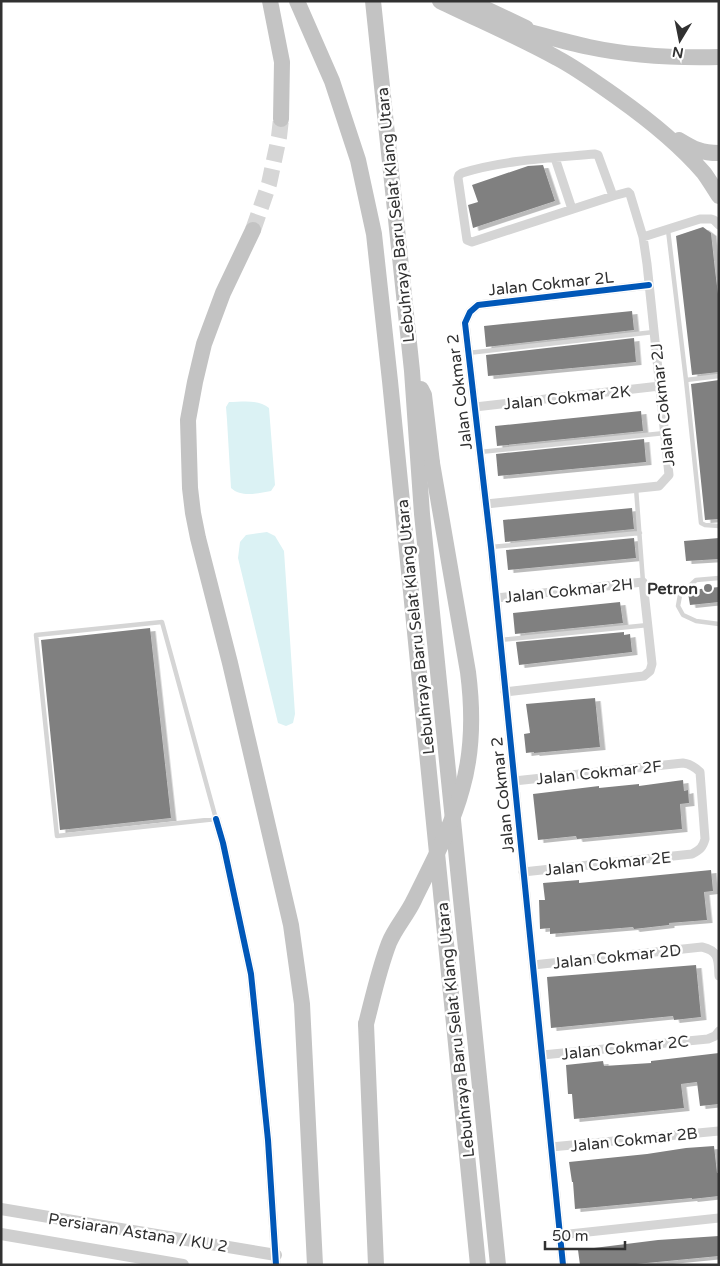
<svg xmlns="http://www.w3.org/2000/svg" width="720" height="1266" font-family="'Varela Round',sans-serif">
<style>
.water{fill:#dbf2f4}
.building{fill:#808080;filter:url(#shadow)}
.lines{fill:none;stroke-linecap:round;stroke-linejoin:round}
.highway-tunnel{stroke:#d6d6d6;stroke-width:16;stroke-dasharray:16 8;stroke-linecap:butt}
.lane{stroke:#d5d5d5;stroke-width:4.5}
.street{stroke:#d5d5d5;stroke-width:9}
.secondary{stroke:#cfcfcf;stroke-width:12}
.highway{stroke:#c3c3c3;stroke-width:16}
.highway-bridge{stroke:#c3c3c3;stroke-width:16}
.cycleway-casing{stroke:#fff;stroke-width:9}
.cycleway{stroke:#0057b8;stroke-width:6}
.poi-dot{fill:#797979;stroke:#fff;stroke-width:2}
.labels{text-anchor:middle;stroke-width:5;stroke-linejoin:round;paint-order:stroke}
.street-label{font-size:16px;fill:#313131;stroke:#fff}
.poi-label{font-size:16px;font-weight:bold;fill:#313131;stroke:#fff;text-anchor:end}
</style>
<defs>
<filter id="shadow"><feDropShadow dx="5.5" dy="3" stdDeviation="0" flood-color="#0004"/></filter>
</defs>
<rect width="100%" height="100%" fill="#fff"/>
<!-- water -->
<path class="water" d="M229 402C242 402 259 399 269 408L275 485 271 491C258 493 242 498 231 488L227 420 226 407Z
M267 532 275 536 284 551 295 714 293 723 286 726 278 723 238 558 240 542 246 535Z"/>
<!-- building -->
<path class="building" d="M543 165 555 201 473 228 468 205 478 202 472 185 528 166Z
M703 227 711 233 715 270 719 302V372L692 375 676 236Z
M632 311 634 330 486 347 484 326Z
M634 338 636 362 488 376 486 355Z
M719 380V519L705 520 691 384Z
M641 411 643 431 497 446 495 426Z
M644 439 646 462 498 476 496 454Z
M632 508 634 529 505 542 503 520Z
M634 538 636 558 508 570 506 550Z
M719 538V559L686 561 684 541Z
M719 587V602L690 605 688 593 691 590Z
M620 602 623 623 515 634 513 613Z
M150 628 171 818 60 830 41 640Z
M624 632V635L630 634 632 652 519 665 516 642Z
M595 698 600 747 534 753V752L526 753 524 734 530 733 526 704Z
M683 780 684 791 688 790 689 803 680 804 682 829 577 839 576 836 538 840 533 794 599 786V788L639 784V786Z
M711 870 713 891 704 892 707 920 669 923V925L634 929 633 927 550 934V928L540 929 539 900H545L543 883 579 880V883Z
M696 965 701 1017 674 1020 673 1016 551 1028 547 977Z
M719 1053V1104L700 1106 697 1082 681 1084 684 1108 574 1119 572 1094H568L566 1065 603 1061 604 1066 651 1063V1061Z
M714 1146 717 1173H719V1196L692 1199V1198L575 1209 573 1182H572L569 1162 647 1154 686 1148Z
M719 1236V1256L626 1265H580L578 1250 658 1240Z"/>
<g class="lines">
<!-- highway-tunnel -->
<path class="highway-tunnel" d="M253 230 269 184 279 137 281 119"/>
<!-- lane -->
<path class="lane" d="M668 230 686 380 701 523 705 525 719 526
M468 353 654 332
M686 380 719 376
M480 452 665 433
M636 488 643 582
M491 547 640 533
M719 578 696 580 680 595 678 606 683 615 696 621 719 624
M162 622 216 819 57 836 36 635Z
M500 640 648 625"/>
<!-- street -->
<path class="street" d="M555 158 572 209
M643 237 700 219H711L714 220 719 225
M475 407 660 386
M486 504 659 486 669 475 647 264 643 237 630 194 628 192 613 196 472 242 467 240 458 178 459 175 462 173C504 160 551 158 595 154L598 155 613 196
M496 598 643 582 652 664 650 671 644 676 505 692
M514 781 683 763C691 764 695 767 700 772L705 839C703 847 700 850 692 854L523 872
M216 819 223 843 251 974 268 1140 276 1265
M533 965 702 947C720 951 718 961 719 976
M542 1055 708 1039 715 1036 719 1031
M551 1147 719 1131
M560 1235 719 1218
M563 1265 491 547 465 323 470 312 478 305 649 285"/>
<!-- secondary -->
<path class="secondary" d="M1 1209 276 1255
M1 1234 183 1265"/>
<!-- highway -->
<path class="highway" d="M270 1 282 62 281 119
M297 1 332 81 358 160 374 234 390 381 478 1265
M373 1 412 371 422 514 498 1265
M440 1C479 20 519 37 557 58 578 69 598 84 618 98 649 120 679 144 704 173 709 180 714 188 719 196
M469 1 526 28
M514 28C539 34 564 42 589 47 631 56 676 58 719 57
M679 140C694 149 701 153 719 153
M253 230 223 293 204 344 195 382 188 420 190 488 193 513 198 538 230 663 291 925 302 1004 315 1265
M421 389 424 395 432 463
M366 1024 376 1265"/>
<!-- highway-bridge -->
<path class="highway-bridge" d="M366 1024C373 997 379 969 389 943 395 928 407 915 414 900 431 865 452 827 462 789 473 751 473 711 468 672L432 463"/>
<defs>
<path id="cycleway" d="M216 819 223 843 251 974 268 1140 276 1265
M563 1265 491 547 465 323 470 312 478 305 649 285"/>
</defs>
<!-- cycleway casing -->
<use href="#cycleway" class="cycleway-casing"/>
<!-- cycleway -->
<use href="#cycleway" class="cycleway"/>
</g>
<!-- markers -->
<circle class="poi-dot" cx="708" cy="588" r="5"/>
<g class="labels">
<!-- street labels -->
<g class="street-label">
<text transform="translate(395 215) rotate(-96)" y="6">Lebuhraya Baru Selat Klang Utara</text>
<text transform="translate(551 283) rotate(-6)" y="6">Jalan Cokmar 2L</text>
<text transform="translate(459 392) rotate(-97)" y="6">Jalan Cokmar 2</text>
<text transform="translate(567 397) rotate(-6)" y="6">Jalan Cokmar 2K</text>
<text transform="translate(662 405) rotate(-96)" y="6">Jalan Cokmar 2J</text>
<text transform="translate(569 590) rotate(-6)" y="6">Jalan Cokmar 2H</text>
<text transform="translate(415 627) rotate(-96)" y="6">Lebuhraya Baru Selat Klang Utara</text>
<text transform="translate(599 772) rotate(-6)" y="6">Jalan Cokmar 2F</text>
<text transform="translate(502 795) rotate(-96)" y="6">Jalan Cokmar 2</text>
<text transform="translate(608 863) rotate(-6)" y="6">Jalan Cokmar 2E</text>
<text transform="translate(617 956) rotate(-6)" y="6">Jalan Cokmar 2D</text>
<text transform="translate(455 1030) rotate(-96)" y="6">Lebuhraya Baru Selat Klang Utara</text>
<text transform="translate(625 1047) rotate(-6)" y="6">Jalan Cokmar 2C</text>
<text transform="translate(634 1139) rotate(-6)" y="6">Jalan Cokmar 2B</text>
<text transform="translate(138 1232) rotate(9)" y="6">Persiaran Astana / KU 2</text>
</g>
<!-- poi labels -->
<g class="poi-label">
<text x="698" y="594">Petron</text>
</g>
</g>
<!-- border -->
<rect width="720" height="1266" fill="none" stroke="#313131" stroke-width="5"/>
<!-- north arrow -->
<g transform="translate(680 40) rotate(190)" stroke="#ffffff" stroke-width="4" paint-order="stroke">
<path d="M0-4L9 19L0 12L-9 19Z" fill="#313131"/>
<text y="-8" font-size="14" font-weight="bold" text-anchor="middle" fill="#313131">N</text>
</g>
<!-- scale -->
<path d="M545 1241v8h80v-8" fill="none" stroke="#313131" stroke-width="2.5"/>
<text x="552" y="1241" font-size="15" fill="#313131" stroke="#ffffff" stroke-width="4" paint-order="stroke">50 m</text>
</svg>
